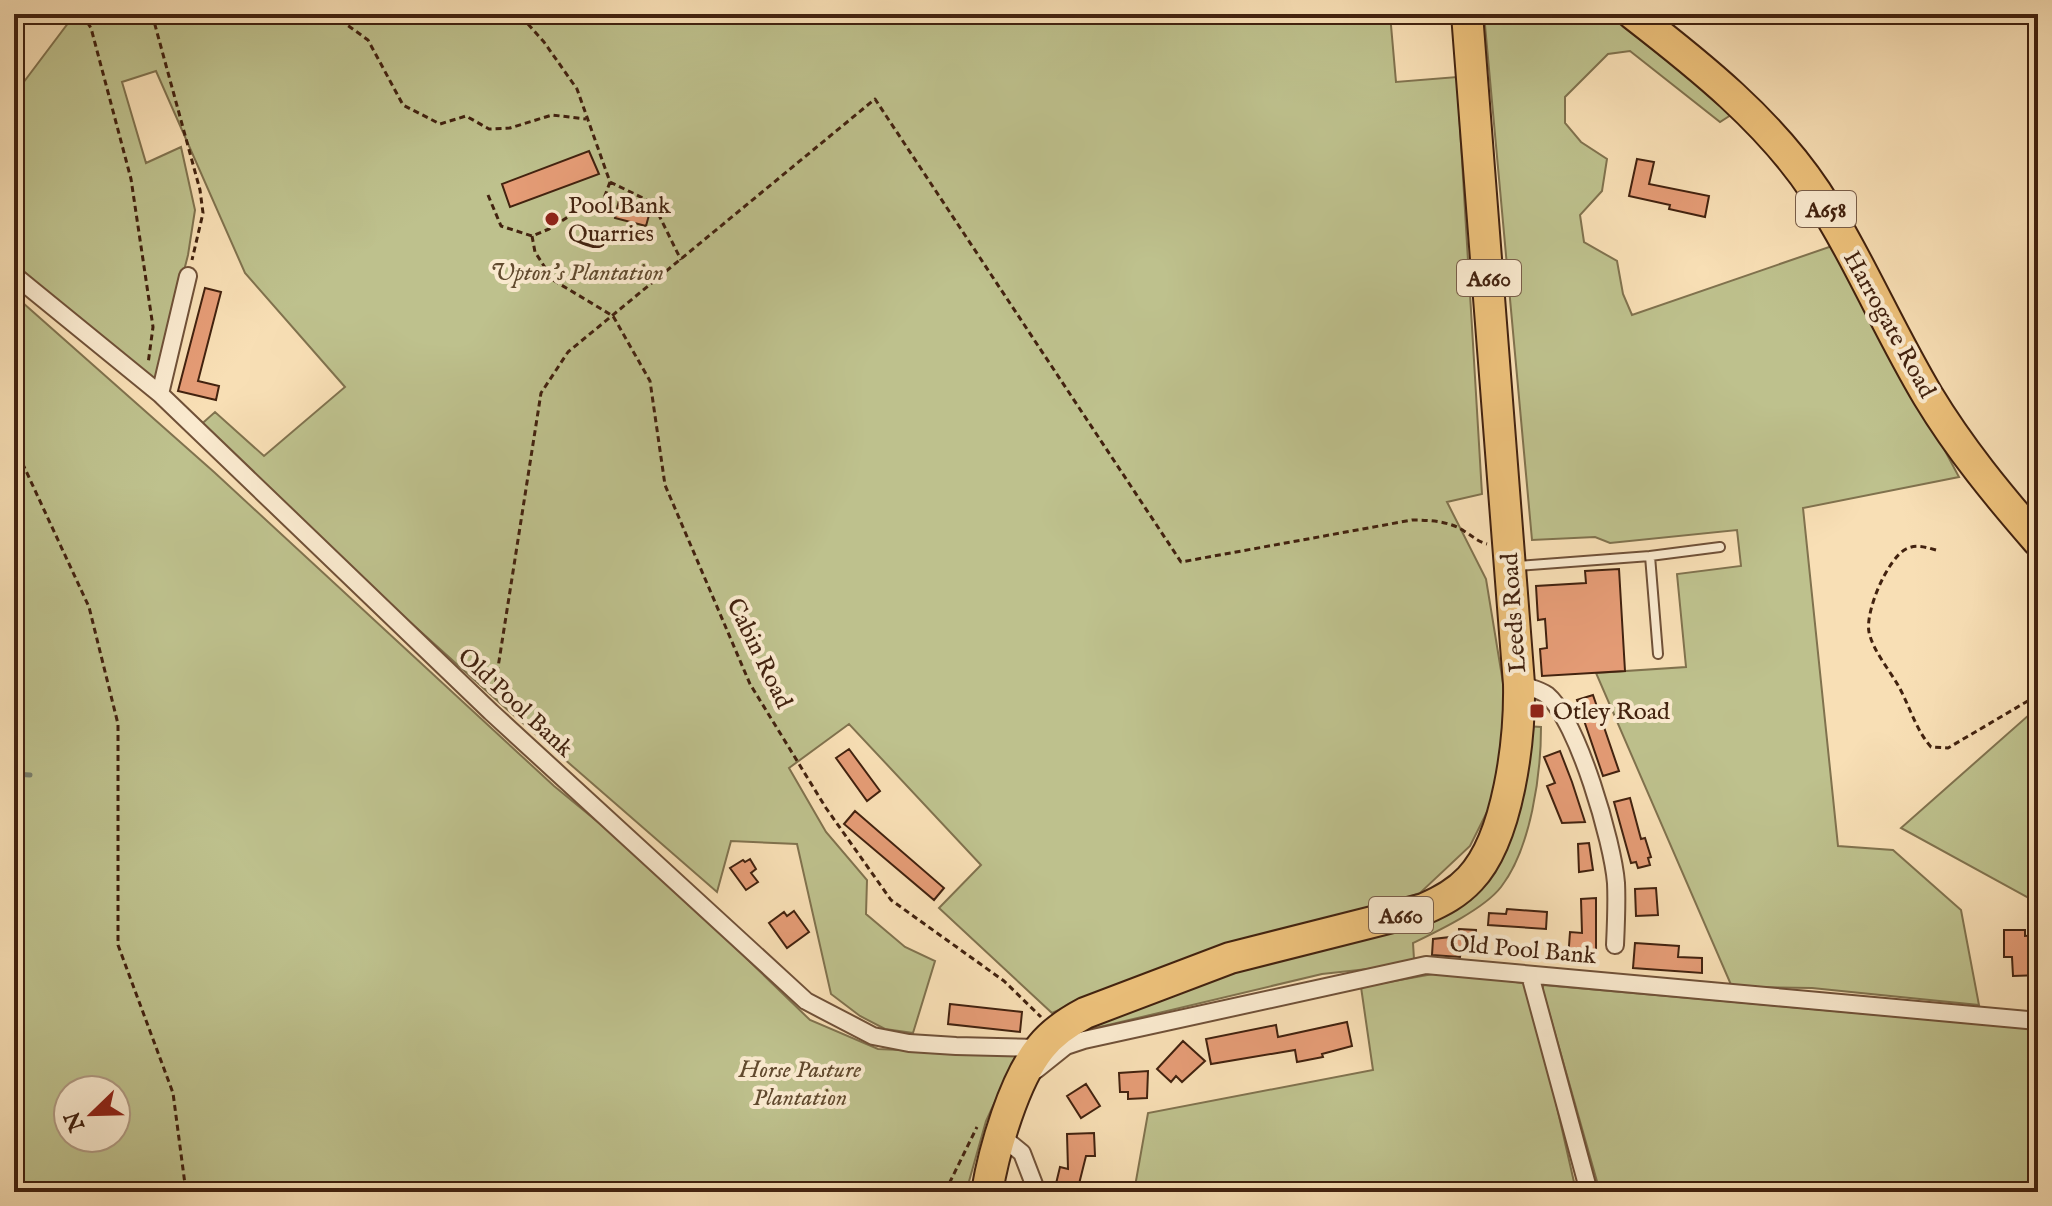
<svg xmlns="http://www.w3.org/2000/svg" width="2052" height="1206" font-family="'IM FELL English',serif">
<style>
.green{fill:#bec18d;stroke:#80724e;stroke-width:2;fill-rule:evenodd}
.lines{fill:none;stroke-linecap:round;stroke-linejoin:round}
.stream{stroke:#797f6e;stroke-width:5}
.building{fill:#e59c76;stroke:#42220f;stroke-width:2}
.lane-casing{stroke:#705138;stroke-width:12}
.street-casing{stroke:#705138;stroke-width:20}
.highway-casing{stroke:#42220f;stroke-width:34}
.path{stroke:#42220f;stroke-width:3;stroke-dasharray:6 4;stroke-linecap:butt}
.lane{stroke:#faeacf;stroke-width:8}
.street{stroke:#faeacf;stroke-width:16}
.highway{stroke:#ecc07a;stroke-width:30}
.poi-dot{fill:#8f2418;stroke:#faeacf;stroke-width:3}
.labels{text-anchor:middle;stroke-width:8;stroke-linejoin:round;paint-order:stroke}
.shield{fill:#faeacf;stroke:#795e49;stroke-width:2}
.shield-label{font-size:22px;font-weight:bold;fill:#42220f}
.poi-label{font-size:24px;fill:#42220f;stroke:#faeacf;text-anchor:start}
.park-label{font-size:24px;font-style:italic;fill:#614a2e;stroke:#faeacf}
.street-label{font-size:24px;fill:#42220f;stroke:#faeacf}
</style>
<rect width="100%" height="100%" fill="#f8dfb5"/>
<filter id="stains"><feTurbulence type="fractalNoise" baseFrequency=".0025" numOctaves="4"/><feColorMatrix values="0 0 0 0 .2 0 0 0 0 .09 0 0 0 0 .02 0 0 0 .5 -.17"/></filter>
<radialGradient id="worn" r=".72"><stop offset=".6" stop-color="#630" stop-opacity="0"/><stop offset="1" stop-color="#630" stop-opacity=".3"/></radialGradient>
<!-- green -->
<path class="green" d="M75 14H95L99 17 102 14H1390L1396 82 1457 77 1482 494 1447 502 1486 579 1506 701 1502 772 1488 810 1470 846 1420 893 1357 915 1117 985 1052 1013 939 908 981 865 849 724 789 768 826 832 867 880 866 914 905 947 935 961 913 1033 885 1029 860 1016 831 994 797 844 731 841 717 892 501 704 196 429 215 412 264 456 345 387 245 273 156 71 122 82 146 163 181 147 195 210 188 255 157 376 150 382 14 263V95Z
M1484 14H1607L1734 113 1720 122 1630 51 1608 54 1565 97V123L1581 142 1607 159 1602 191 1580 215 1584 242 1617 261 1623 294 1632 315 1835 245 1959 477 1803 508 1838 846 1893 850 1961 910 1979 1005 1812 988 1732 987 1596 673 1686 667 1677 574 1741 566 1737 530 1610 543 1595 537 1532 540Z
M14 295 214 472 554 786 649 864 810 1020 878 1049 992 1054 1014 1052 1016 1056 986 1121 966 1192H14ZM68 1090H116V1138H68Z
M2038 707V903L1901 828Z
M1525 726 1541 727C1541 775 1531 848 1501 887 1484 909 1438 931 1413 943L1414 959 1395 966 1322 974 1083 1031 1082 1024 1242 966 1451 905Z
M1444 972 1529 984 1574 1182 1543 1192H1134L1148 1113 1373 1070 1361 987Z
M1543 985 2038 1029V1192H1600L1543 991Z"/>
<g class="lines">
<!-- stream -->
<path class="stream" d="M14 774 30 775"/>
</g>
<!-- building -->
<path class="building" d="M589 151 599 174 510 207 502 184Z
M1637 159 1654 162 1649 184 1709 196 1705 217 1669 209 1670 205 1629 196Z
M620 196 652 204 646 226 615 218Z
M205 288 221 292 198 381 219 386 216 400 178 391Z
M1619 569 1625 671 1542 676 1540 649 1547 648 1545 619 1538 620 1536 586 1586 583 1585 571Z
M1593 695 1619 771 1603 776 1577 700Z
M849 749 880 791 867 801 836 758Z
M1560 751 1572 782 1585 822 1562 823 1547 786 1555 783 1544 757Z
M1630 798 1641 839 1645 838 1651 857 1648 858 1650 865 1638 868 1636 862 1631 863 1614 802Z
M855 811 944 888 934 900 844 824Z
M1589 843 1593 870 1579 872 1578 844Z
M750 859 756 869 751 873 758 882 746 890 730 868 743 860 745 862Z
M1656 888 1658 915 1636 916 1635 889Z
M1596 898V952H1591L1590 962 1568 960 1570 932 1582 933 1581 899Z
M1507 909 1547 912 1546 929 1488 925 1489 913 1506 914Z
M794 911 809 932 787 948 769 923 784 912 787 916Z
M1459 929 1476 930 1475 946H1466V951H1461L1460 957 1432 955 1433 939 1459 936Z
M2004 930H2025V936L2038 935V975L2013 976 2012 957H2004Z
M1635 943 1679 946 1678 957 1702 958V973L1633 968Z
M950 1004 1022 1012 1020 1032 948 1024Z
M1347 1022 1352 1046 1322 1054 1323 1057 1297 1062 1295 1050 1211 1064 1206 1039 1276 1025 1278 1037Z
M1183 1041 1205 1061 1182 1082 1176 1076 1171 1082 1157 1069Z
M1148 1071 1147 1098 1128 1099V1092H1120L1119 1073Z
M1086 1084 1100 1106 1081 1118 1067 1096Z
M1094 1133 1095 1156H1086L1077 1192H1054L1060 1167 1068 1169 1067 1134Z"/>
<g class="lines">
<defs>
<path id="lane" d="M1650 556 1720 547
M1517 566 1650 556 1658 654"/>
<path id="street" d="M14 275 160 394 491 712 806 1001 873 1036 909 1043 956 1046 1039 1048
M160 394 188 276
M1519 684C1527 687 1541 690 1547 695 1578 721 1613 843 1616 883 1617 904 1616 924 1615 945
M1530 975 1589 1192
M1036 1070 1066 1046 1084 1040 1426 965 2038 1021
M1001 1136 1022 1153 1037 1192"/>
<path id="highway" d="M1633 14C1700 66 1769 121 1816 192 1858 257 1888 329 1928 396 1960 449 1998 495 2038 541
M987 1192C994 1150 1014 1080 1041 1047 1053 1032 1068 1022 1085 1013L1230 958 1424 909C1442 901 1457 893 1470 879 1509 838 1520 739 1519 684L1467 14"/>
</defs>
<!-- lane casing -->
<use href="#lane" class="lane-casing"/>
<!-- street casing -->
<use href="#street" class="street-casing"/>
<!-- highway casing -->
<use href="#highway" class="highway-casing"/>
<!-- path -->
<path class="path" d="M82 14 91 28 131 179 153 327 148 364
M152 14 200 190 203 213 192 260
M332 14 368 40 403 105 440 124 466 116 489 129 510 128 552 115 586 119
M610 182 653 203 681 260
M488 195 501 226 532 236 549 229 571 215 603 201 610 182 577 89 544 42 519 14
M532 236 535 252 553 280 613 316 650 381 665 485 750 684 826 808 891 900 1004 981 1041 1017
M14 445 89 607 118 724V945L173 1093 186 1192
M1936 550C1925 547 1916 544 1906 549 1887 559 1865 612 1869 632 1873 651 1889 669 1899 687 1910 707 1916 730 1931 747L1948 748 2038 695
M494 693 541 393 568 352 875 99 1181 562 1412 520C1430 520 1449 521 1464 531 1472 536 1477 541 1487 544
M945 1192 977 1127"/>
<!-- lane -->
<use href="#lane" class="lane"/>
<!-- street -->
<use href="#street" class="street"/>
<!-- highway -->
<use href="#highway" class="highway"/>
</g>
<!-- markers -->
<g class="poi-dot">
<circle cx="552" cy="219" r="8"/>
<rect x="1529" y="703" width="16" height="16" rx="4"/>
</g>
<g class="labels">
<!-- shield labels -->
<g class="shield">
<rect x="1796" y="191" width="60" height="36" rx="6"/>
<rect x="1457" y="260" width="64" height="36" rx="6"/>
<rect x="1369" y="897" width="64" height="36" rx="6"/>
</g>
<g class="shield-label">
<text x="1826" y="217">A658</text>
<text x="1489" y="286">A660</text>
<text x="1401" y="923">A660</text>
</g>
<!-- poi labels -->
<g class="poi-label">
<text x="568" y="213">Pool Bank<tspan x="568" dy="28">Quarries</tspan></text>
<text x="1553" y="719">Otley Road</text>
</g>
<!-- park labels -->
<g class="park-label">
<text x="577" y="280">Upton's Plantation</text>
<text x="800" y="1077">Horse Pasture<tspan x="800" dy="28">Plantation</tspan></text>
</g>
<!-- street labels -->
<g class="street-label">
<text transform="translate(1890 324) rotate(61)" y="8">Harrogate Road</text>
<text transform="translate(1513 613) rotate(-94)" y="8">Leeds Road</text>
<text transform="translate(760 653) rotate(64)" y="8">Cabin Road</text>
<text transform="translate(516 702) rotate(43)" y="8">Old Pool Bank</text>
<text transform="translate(1523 949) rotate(5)" y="8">Old Pool Bank</text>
</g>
</g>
<!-- margin -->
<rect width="2052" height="1206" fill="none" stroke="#f8dfb5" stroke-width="48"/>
<rect x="16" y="16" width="2020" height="1174" fill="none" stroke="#42220f" stroke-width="4"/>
<rect x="24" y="24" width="2004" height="1158" fill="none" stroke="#42220f" stroke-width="2"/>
<!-- north arrow -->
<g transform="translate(92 1114) rotate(247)"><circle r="38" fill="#faeacf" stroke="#b09a82" stroke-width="2"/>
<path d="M0-6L14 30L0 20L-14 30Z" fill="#8f2418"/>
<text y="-12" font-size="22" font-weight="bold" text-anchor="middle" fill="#42220f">N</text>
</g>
<rect width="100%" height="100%" filter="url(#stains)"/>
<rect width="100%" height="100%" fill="url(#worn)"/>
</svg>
